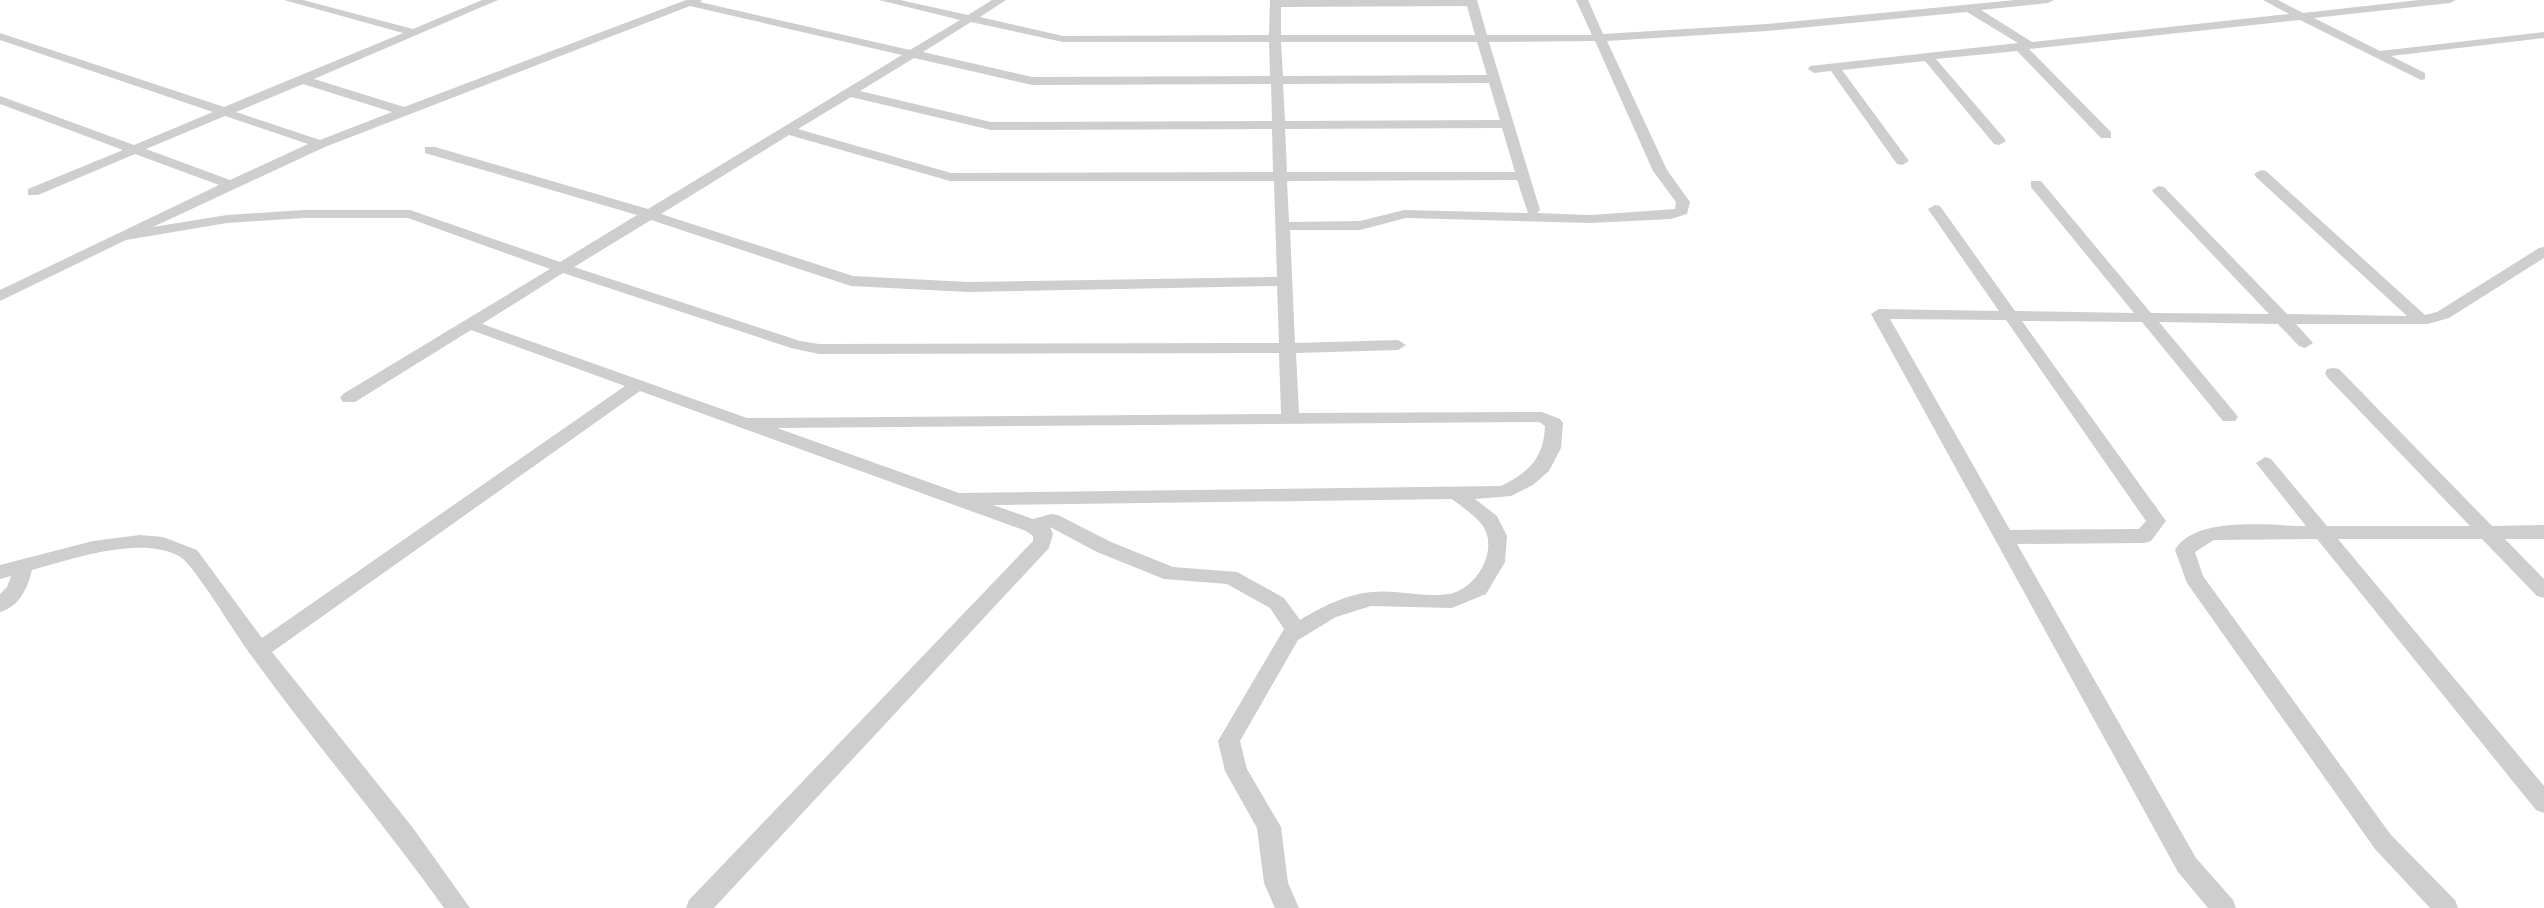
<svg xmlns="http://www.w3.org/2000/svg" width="2544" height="908" font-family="'DejaVu Sans',sans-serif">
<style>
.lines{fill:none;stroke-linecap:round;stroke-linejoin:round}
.minor{fill:#cecece;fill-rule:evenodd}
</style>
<rect width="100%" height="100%" fill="#fff"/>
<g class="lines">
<!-- minor -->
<path class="minor" d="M284 0H303L413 29 482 0H498L314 79 404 107 686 0H702L700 2 910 50 960 20 879 0H900L968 15 992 0H1006L980 17 1063 36 1269 35 1270 0H1477L1487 35H1592L1576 0H1588L1603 34 1767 24 2015 0H2054L2048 3 1981 10 2032 42 2289 14 2263 0H2278L2303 13 2419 0H2456L2450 3 2314 18 2380 51 2544 32V38L2391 56 2425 73V79L2421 80 2300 20 2029 49 2111 132V138H2101L2017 51 1936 59 2004 138 2006 141 1999 145 1994 144 1925 61 1842 70 1909 161 1902 165 1897 164 1831 71 1814 73 1808 69 1810 66 2018 43 1967 12 1767 31 1607 41 1667 170 1690 202 1687 214 1671 219 1590 223 1406 218 1360 230H1290L1295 343 1398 340 1406 345 1398 350 1296 353 1299 413 1542 412 1560 419 1563 423 1561 448 1549 471 1533 485 1511 496 1475 499 1497 516 1507 536 1505 562 1486 594 1452 608 1371 606 1336 617 1298 640 1240 741 1247 769 1281 827 1288 883 1299 908H1275L1264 883 1257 828 1225 771 1218 741 1284 629 1270 608 1227 584 1164 579 1097 552 1050 527 1053 534 1049 548 714 908H686L689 900 1033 541V536L1026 531 640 391 272 652 413 828 470 908H444C382 821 313 741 251 655 237 637 194 564 179 556 140 535 72 559 32 570 27 589 20 606 0 612V594L7 587 11 576 0 579V565L93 541 140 535 163 537 197 550 262 638 625 386 471 330 355 402H343L340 398 343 394 550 269 408 218H304L227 223 126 240 0 301V290L219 185 135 154 38 195H28V189L123 150 0 104V96L134 145 213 112 0 40V33L224 107 403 33ZM690 6 902 55 648 209 435 147H425V153L637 215 560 262 410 210H304L227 215 153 227 325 147ZM1467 6 1475 35H1281V7ZM971 22 1063 42H1269L1270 76 1032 77 923 52ZM1595 41 1653 171 1676 202 1675 209 1590 215 1537 213 1540 210 1489 42ZM1281 42H1477L1487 75 1283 76ZM914 58 1032 85 1271 84 1272 121 991 122 860 91ZM1489 83 1500 120 1285 121 1283 84ZM303 84 392 112 320 140 236 112ZM851 97 991 130 1272 129 1273 172 951 173 798 129ZM225 116 308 144 230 180 146 149ZM1502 128 1515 172H1287L1285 129ZM789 135 950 181H1274L1277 277 968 282 853 276 661 214ZM1517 180 1528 213 1404 210 1360 221 1289 222 1287 181ZM651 220 851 286 968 292 1277 286 1279 343 819 344 800 341 574 267ZM563 273 791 348 819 354 1279 353 1281 414 747 418 482 324ZM1539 422 1545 426C1544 457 1529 473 1501 486L959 493 777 428ZM1452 499C1462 507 1476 516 1483 526 1499 551 1476 589 1449 594 1424 598 1397 589 1372 592 1347 594 1321 607 1300 620L1284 598 1237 572 1173 567 1111 542 1058 515 1051 514 1033 519 993 505Z
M2261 170 2266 171 2425 315 2437 312 2539 248 2544 247V258L2449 318 2428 324H2296L2313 343 2305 348 2299 346 2278 324 2159 322 2235 413 2238 417 2235 421H2223L2142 322 2022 321 2166 521 2151 541 2144 543 2017 544 2196 858 2233 900 2236 908H2208L2178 872 1871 314 1879 309 1999 311 1928 209 1935 205 1940 206 2015 311 2134 313 2031 187V181H2041L2151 313 2269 314 2154 193 2152 190 2159 186 2164 187 2287 314 2407 316 2256 177 2254 174ZM1890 319 2006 320 2146 521 2139 529 2010 530Z
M2333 368 2339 369 2492 526 2544 525V539H2505L2544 579V598L2537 596 2482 539H2338L2544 786V813L2536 810 2317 539 2214 540 2195 552 2203 576 2391 835 2455 900 2458 908H2430L2375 849 2187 583 2175 550C2196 515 2270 526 2306 526L2256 463 2265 457 2271 459 2327 526H2470L2327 377 2325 373 2327 369Z"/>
</g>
</svg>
